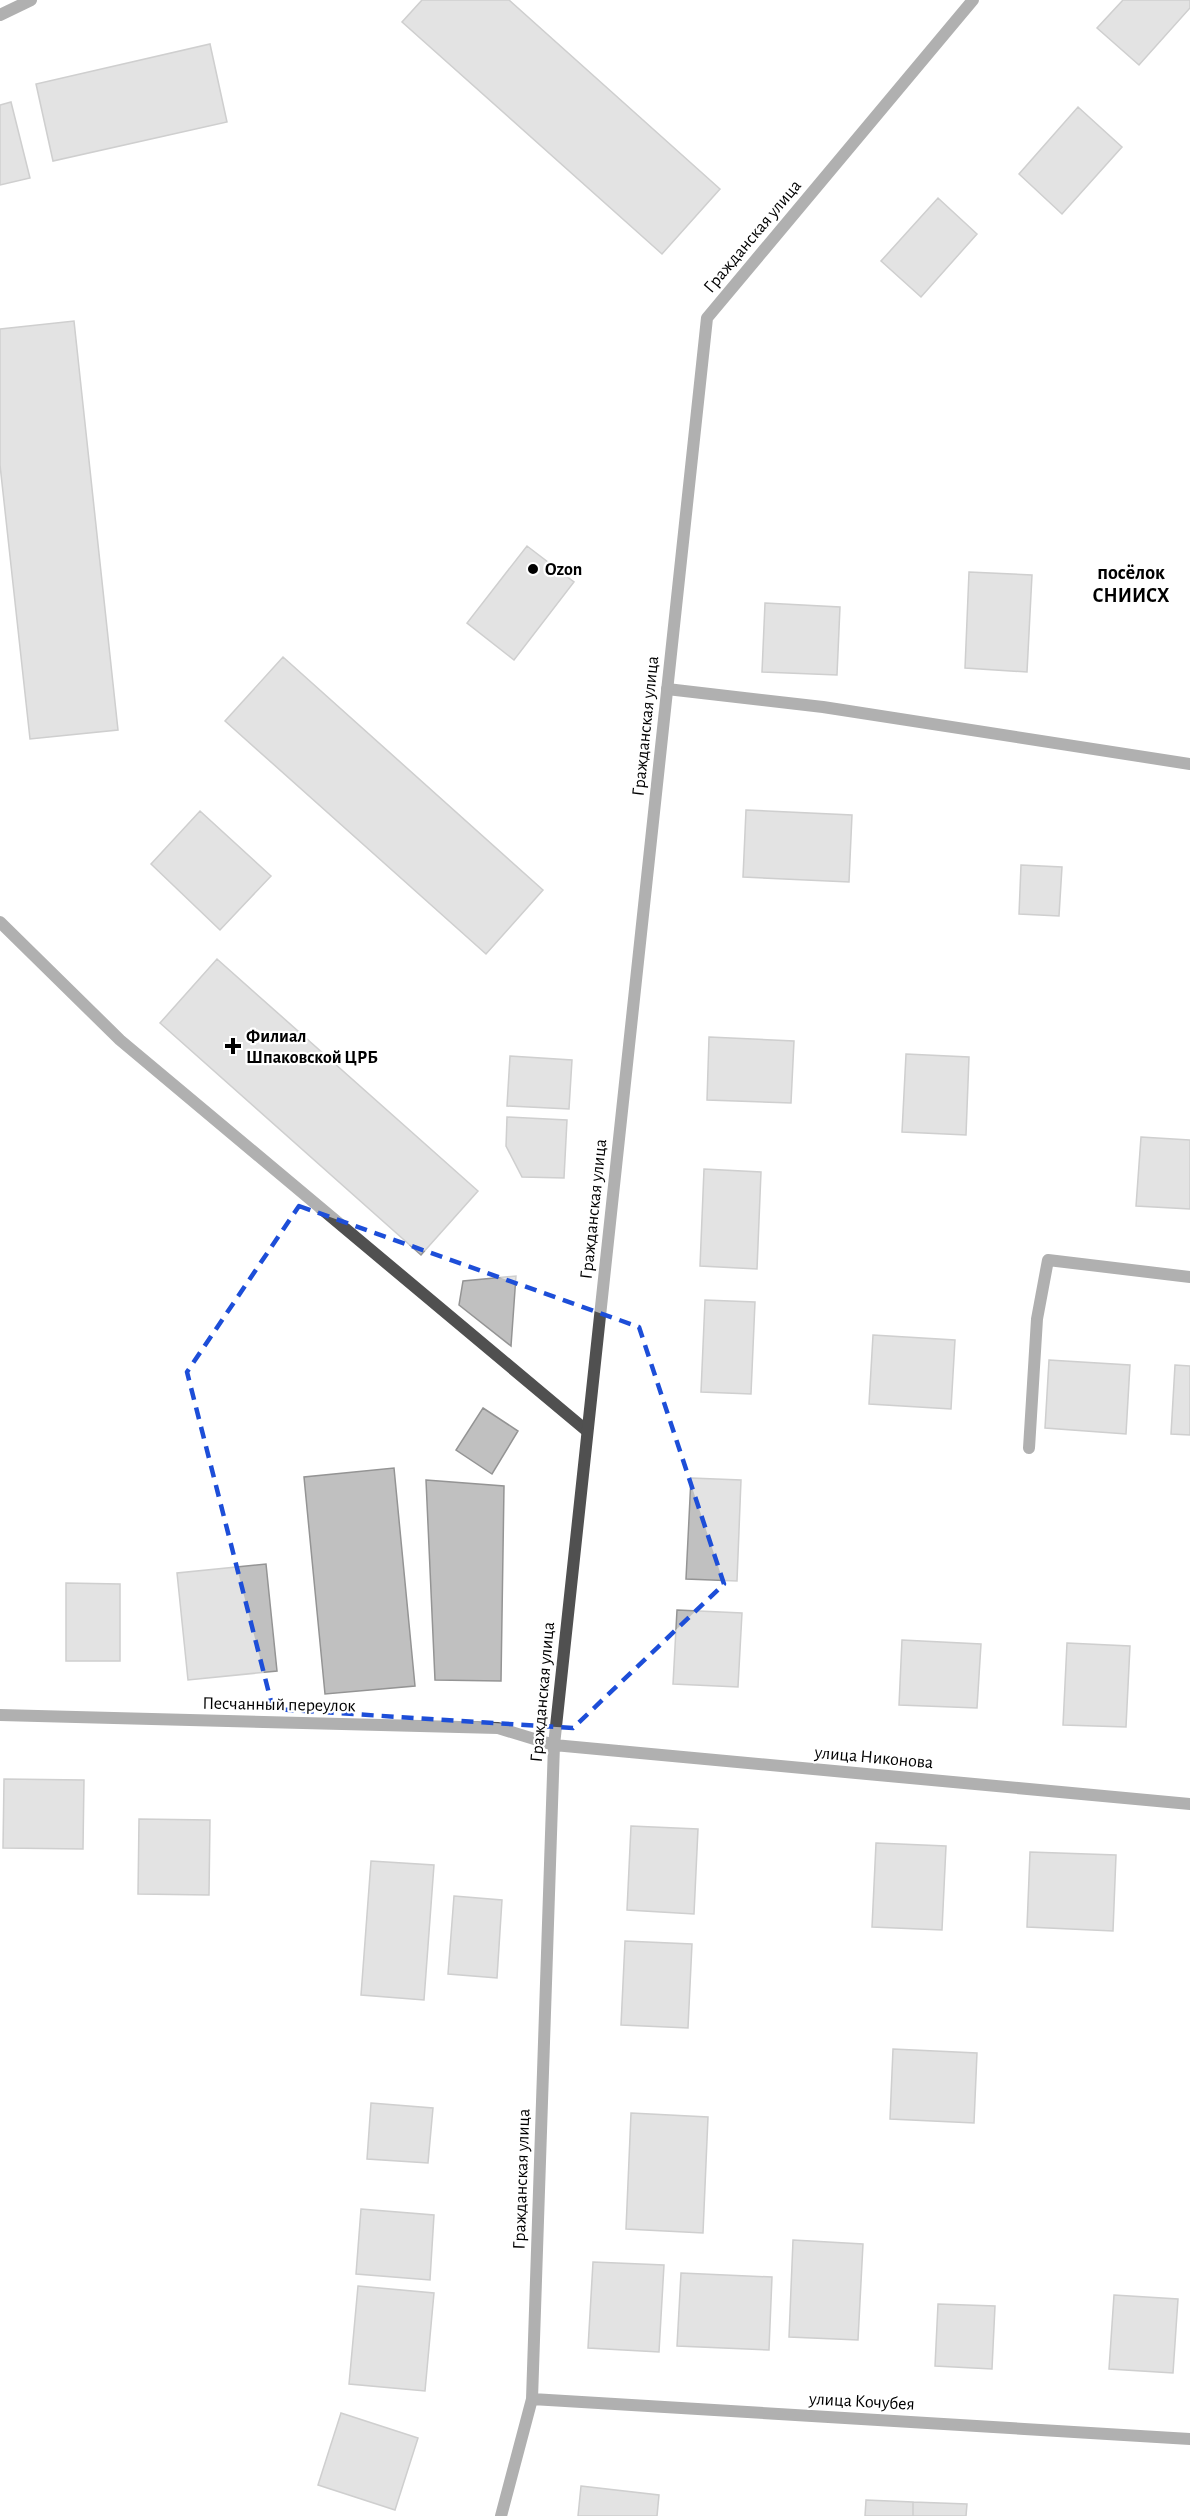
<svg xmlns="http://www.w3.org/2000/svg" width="1190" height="2516" font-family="'Alegreya Sans',sans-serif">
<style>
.building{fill:#c0c0c0;stroke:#949494;stroke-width:1.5}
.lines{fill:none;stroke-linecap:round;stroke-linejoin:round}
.service{stroke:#505050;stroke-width:12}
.minor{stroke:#505050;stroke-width:12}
.marked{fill:none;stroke:#1d4ed8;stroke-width:4.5;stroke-dasharray:12 8;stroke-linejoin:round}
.poi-dot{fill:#000;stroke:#fff;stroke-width:2}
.labels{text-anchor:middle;stroke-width:4.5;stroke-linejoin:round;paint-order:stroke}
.street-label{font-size:18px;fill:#000;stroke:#fff}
.poi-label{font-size:18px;font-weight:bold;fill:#000;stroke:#fff;text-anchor:start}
.neighbourhood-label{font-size:20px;font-weight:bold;fill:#000;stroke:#fff}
</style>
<rect width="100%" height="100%" fill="#fff"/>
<!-- building -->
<path class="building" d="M422 0H509L720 189 662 254 402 22Z
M1123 0H1190V8L1139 65 1097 28Z
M210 44 227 122 53 161 36 84Z
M11 102 30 178 0 185V105Z
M1078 107 1122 147 1062 214 1019 174Z
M938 198 977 234 921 297 881 261Z
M74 321 118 730 30 739 0 465V329Z
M527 546 574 582 514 660 467 623Z
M969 572 1032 575 1027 672 965 668Z
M765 603 840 607 837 675 762 672Z
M283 657 543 890 486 954 225 721Z
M746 810 852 815 849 882 743 877Z
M200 811 271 876 220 930 151 864Z
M1021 865 1062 867 1059 916 1019 914Z
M217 959 478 1191 421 1255 160 1023Z
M709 1037 794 1041 791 1103 707 1100Z
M906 1054 969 1057 966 1135 902 1132Z
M510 1056 572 1060 569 1109 507 1106Z
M507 1117 567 1120 564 1178 522 1177 506 1146Z
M1141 1137 1190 1140V1209L1136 1206Z
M704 1169 761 1172 757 1269 700 1266Z
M516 1276 511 1346 459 1305 463 1281Z
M705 1300 755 1302 751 1394 701 1392Z
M873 1335 955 1340 951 1409 869 1404Z
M1049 1360 1130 1365 1126 1434 1045 1428Z
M1175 1365 1190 1366V1435L1171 1434Z
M483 1408 518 1431 492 1474 456 1450Z
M394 1468 415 1686 325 1694 304 1477Z
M691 1478 741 1480 737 1581 686 1579Z
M426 1480 504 1486 501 1681 435 1680Z
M266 1564 277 1671 188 1680 177 1573Z
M66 1583 120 1584V1661H66Z
M677 1610 742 1613 738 1687 673 1684Z
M902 1640 981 1644 977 1708 899 1705Z
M1067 1643 1130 1646 1126 1727 1063 1725Z
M4 1779 84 1780 83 1849 3 1848Z
M139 1819 210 1820 209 1895 138 1894Z
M631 1826 698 1829 694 1914 627 1910Z
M876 1843 946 1846 942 1930 872 1927Z
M1030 1852 1116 1855 1113 1931 1027 1927Z
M371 1861 434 1865 424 2000 361 1995Z
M454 1896 502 1900 497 1978 448 1974Z
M625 1941 692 1944 688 2028 621 2025Z
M893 2049 977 2053 974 2123 890 2119Z
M371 2103 433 2108 428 2163 367 2159Z
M631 2113 708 2117 703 2233 626 2229Z
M361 2209 434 2215 430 2280 356 2274Z
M793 2240 863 2244 858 2340 789 2337Z
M593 2262 664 2265 659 2352 588 2348Z
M681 2273 772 2277 769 2350 677 2346Z
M358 2286 434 2293 425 2391 349 2384Z
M1114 2295 1178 2299 1173 2373 1109 2369Z
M938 2304 995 2306 992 2369 935 2366Z
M341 2413 418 2438 395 2510 318 2485Z
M581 2486 659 2495 657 2516H578Z
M866 2500 913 2502V2516H865Z
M913 2502 967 2504 966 2516H913Z"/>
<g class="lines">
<!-- service -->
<path class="service" d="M667 689 823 707 1190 764
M0 922 120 1040 587 1431
M1029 1448 1037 1319 1048 1260 1190 1277"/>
<!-- minor -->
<path class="minor" d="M0 15 31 0
M0 1715 498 1728 554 1745 1190 1804
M532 2399 1190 2439
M501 2516 532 2399 554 1745 707 318 973 0"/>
</g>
<!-- marked area -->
<path d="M0 0H1190V2516H0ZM299 1206 639 1327 724 1584 573 1728 273 1709 187 1372Z" fill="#fff" fill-opacity=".55" fill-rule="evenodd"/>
<path class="marked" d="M299 1206 639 1327 724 1584 573 1728 273 1709 187 1372Z"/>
<!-- markers -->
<g class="poi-dot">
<circle cx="533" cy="569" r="6"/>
<path d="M230 1037h6v6h6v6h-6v6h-6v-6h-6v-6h6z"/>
</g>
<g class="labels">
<!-- street labels -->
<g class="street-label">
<text transform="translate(752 236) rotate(-50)" y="6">Гражданская улица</text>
<text transform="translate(645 726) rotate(-84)" y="6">Гражданская улица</text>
<text transform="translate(593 1209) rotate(-84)" y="6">Гражданская улица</text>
<text transform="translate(542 1692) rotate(-85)" y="6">Гражданская улица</text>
<text transform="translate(279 1704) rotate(1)" y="6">Песчанный переулок</text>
<text transform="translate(874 1757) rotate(5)" y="6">улица Никонова</text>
<text transform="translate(521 2179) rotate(-88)" y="6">Гражданская улица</text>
<text transform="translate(862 2401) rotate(3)" y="6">улица Кочубея</text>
</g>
<!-- poi labels -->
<g class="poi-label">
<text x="545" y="575">Ozon</text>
<text x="246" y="1042">Филиал<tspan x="246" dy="21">Шпаковской ЦРБ</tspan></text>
</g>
<!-- neighbourhood labels -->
<g class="neighbourhood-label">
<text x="1131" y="579">посёлок<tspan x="1131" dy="23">СНИИСХ</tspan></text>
</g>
</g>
</svg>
